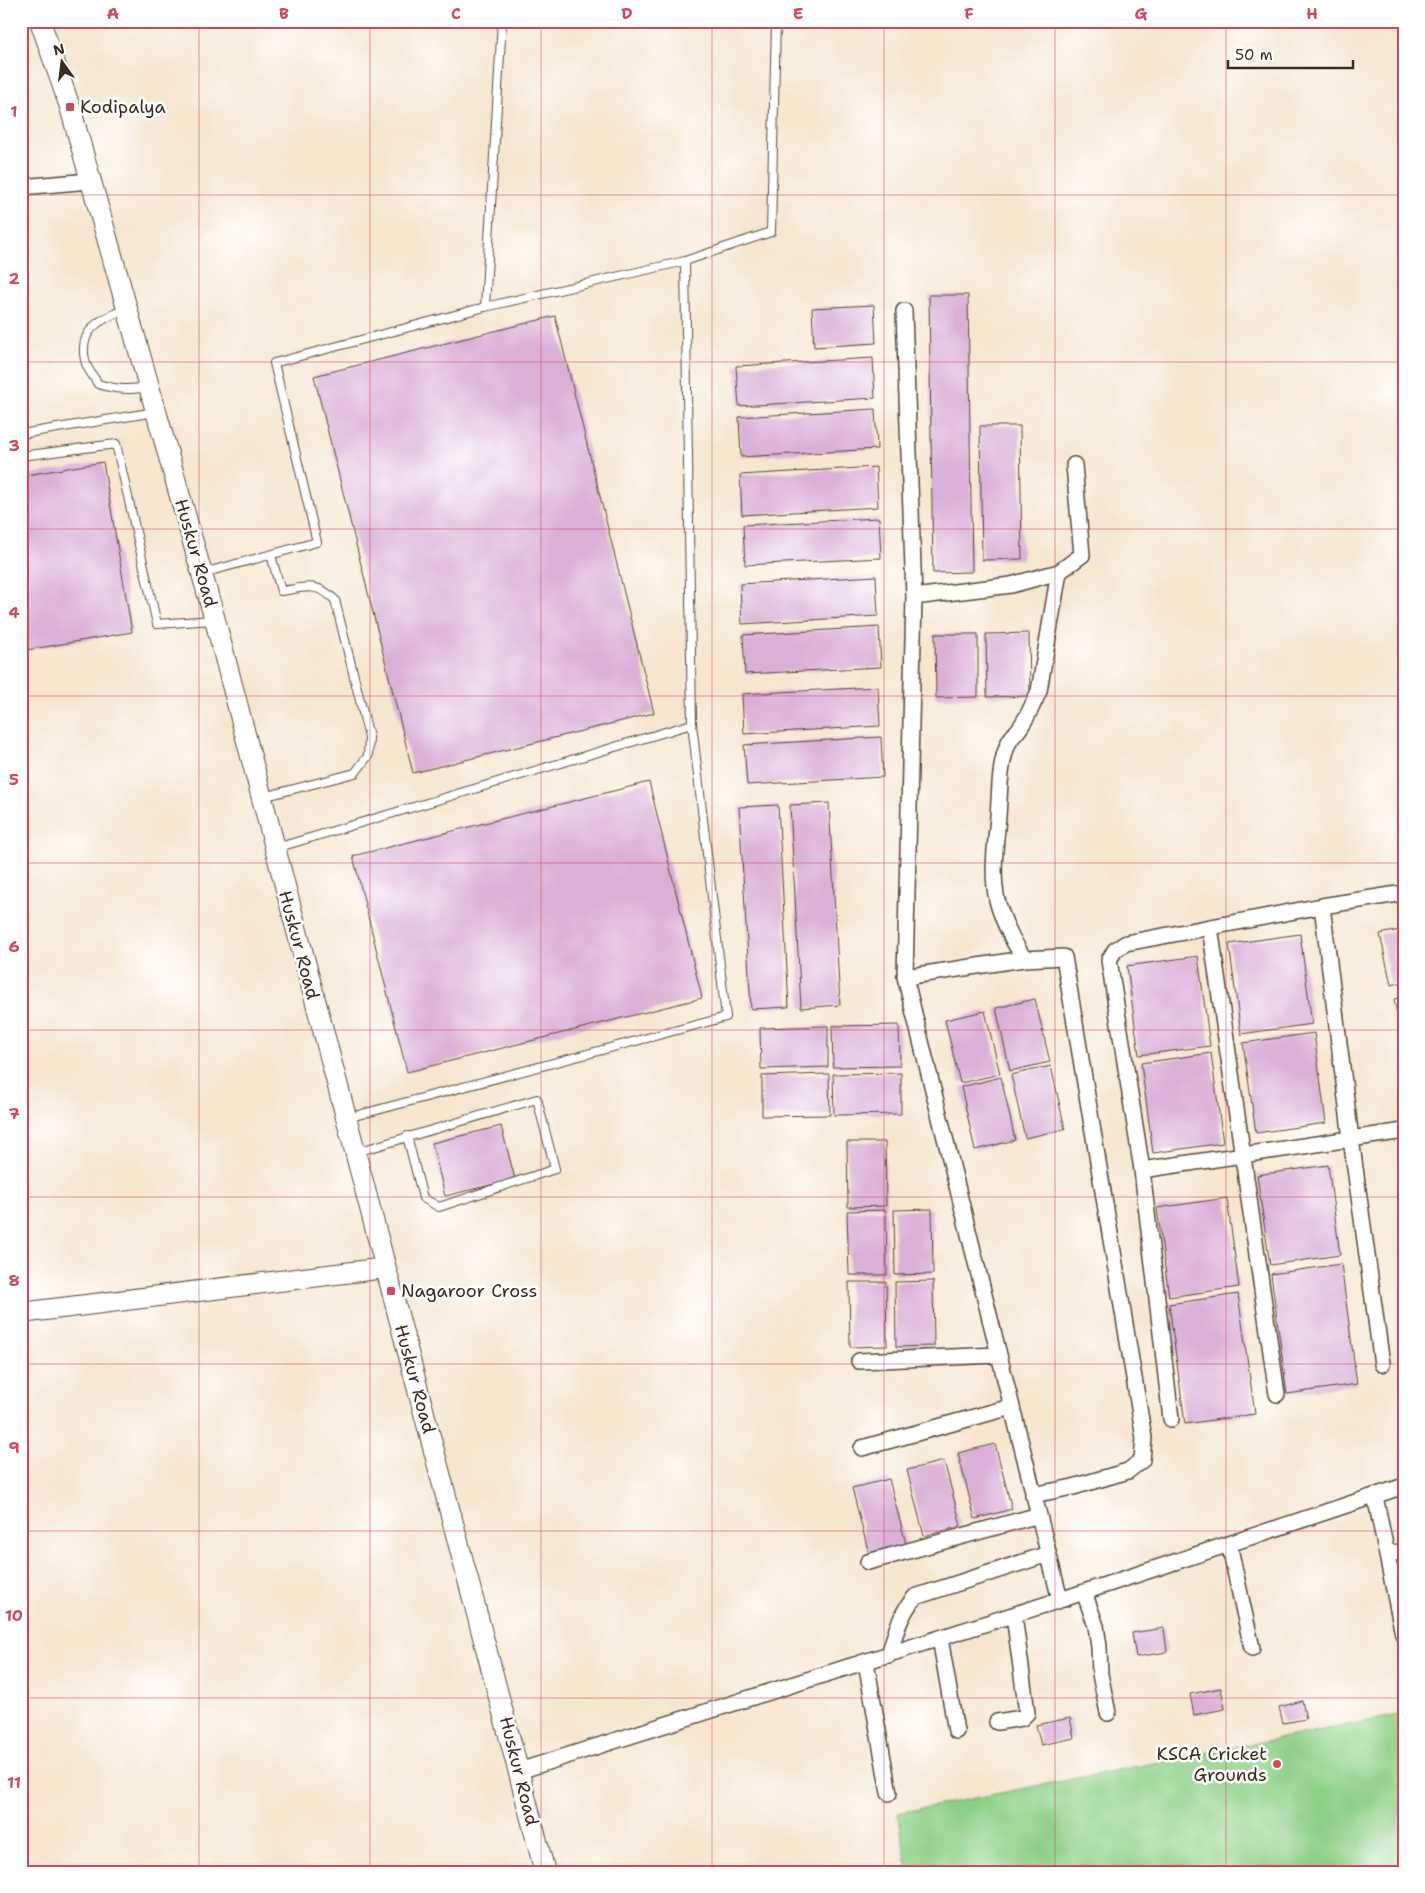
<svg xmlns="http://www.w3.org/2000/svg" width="1425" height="1893" font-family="'Shantell Sans',sans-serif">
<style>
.green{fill:#8dcf86;stroke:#647c52}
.building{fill:#dab0d7}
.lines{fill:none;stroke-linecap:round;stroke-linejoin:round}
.lane-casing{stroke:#574639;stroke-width:10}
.street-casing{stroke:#574639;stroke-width:18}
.secondary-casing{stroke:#574639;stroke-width:22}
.lane{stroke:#fff;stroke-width:8}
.street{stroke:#fff;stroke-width:15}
.secondary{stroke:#fff;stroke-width:20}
.grid{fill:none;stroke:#d1495b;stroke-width:1;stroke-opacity:0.55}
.poi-dot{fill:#d1495b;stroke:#fff;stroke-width:2}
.labels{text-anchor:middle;stroke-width:5;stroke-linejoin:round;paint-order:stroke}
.poi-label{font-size:18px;fill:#3b2a1e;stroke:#fff;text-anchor:start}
.street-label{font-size:18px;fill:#3b2a1e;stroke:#fff}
.neatline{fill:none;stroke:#d1495b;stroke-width:2}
.grid-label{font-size:16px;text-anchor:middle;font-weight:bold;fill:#d1495b}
</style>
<rect width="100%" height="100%" fill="#fff"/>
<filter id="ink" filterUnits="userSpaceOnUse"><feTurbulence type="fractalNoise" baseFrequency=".02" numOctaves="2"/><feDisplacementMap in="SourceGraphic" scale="10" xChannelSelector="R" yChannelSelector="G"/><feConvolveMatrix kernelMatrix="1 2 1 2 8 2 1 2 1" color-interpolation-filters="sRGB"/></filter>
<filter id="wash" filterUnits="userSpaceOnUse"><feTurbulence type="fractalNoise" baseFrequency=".0096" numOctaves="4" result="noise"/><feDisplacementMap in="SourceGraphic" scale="20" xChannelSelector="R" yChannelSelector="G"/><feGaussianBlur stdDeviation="1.12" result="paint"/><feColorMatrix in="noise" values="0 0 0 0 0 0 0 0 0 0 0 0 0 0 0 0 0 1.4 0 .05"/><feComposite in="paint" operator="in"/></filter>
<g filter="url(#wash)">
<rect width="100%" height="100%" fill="#f6e6d0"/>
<!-- green -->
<path class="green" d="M1404 1714V1872H908L898 1813Z"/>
<g id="blocks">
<!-- building -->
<path class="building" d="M929 295H968L972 572 933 573Z
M874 305 876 343 814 347 812 308Z
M555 316 654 713 413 773 314 376Z
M873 358 875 398 739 406 736 366Z
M875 409 877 449 741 457 739 417Z
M980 426H1020L1022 559 982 560Z
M103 462 132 632 21 651V476Z
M876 467 878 507 742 515 740 475Z
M879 518 881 558 745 565 743 525Z
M876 576 878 616 742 624 740 584Z
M879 627 881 667 745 674 743 635Z
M1029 633 1030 696 987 697 986 634Z
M935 634H978V697L936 698Z
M878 687 880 726 744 734 742 694Z
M881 737 883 777 747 785 744 745Z
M649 782 702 998 407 1072 353 856Z
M829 803 840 1005 801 1008 790 805Z
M778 805 789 1007 751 1009 739 807Z
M1404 929V982L1391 985 1380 934Z
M1300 934 1312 1024 1241 1034 1229 944Z
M1198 956 1210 1046 1139 1055 1127 966Z
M1404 997V1044H1403L1394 999Z
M1035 999 1050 1062 1010 1071 996 1008Z
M985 1011 1000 1074 960 1083 945 1020Z
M899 1025 900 1066 833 1067 832 1026Z
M828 1026V1067L761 1069 760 1028Z
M1314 1033 1326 1123 1256 1133 1243 1043Z
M1211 1053 1223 1143 1153 1153 1141 1063Z
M1051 1066 1065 1129 1025 1138 1011 1075Z
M901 1073V1114L834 1115 833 1074Z
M829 1074 830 1115 762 1116V1076Z
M1001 1077 1015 1140 975 1150 961 1087Z
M501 1126 515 1179 445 1196 432 1143Z
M847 1142H885L886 1206 848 1207Z
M1328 1165 1340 1255 1270 1265 1257 1175Z
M1227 1198 1239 1287 1169 1297 1157 1208Z
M932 1209 933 1274 895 1275 894 1210Z
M886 1210 887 1275H849L847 1211Z
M1341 1264 1357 1384 1287 1394 1271 1274Z
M933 1281 934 1346 896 1347 895 1282Z
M849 1282H886L887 1346 850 1347Z
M1238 1294 1255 1414 1185 1424 1169 1304Z
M995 1444 1012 1509 975 1519 958 1453Z
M944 1461 961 1526 924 1536 907 1470Z
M889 1479 906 1544 869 1554 852 1488Z
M1164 1628 1167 1652 1136 1657 1132 1633Z
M1221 1688 1225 1709 1194 1715 1190 1694Z
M1302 1701 1306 1719 1283 1723 1279 1707Z
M1070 1718 1074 1738 1041 1745 1036 1725Z"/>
</g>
</g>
<g filter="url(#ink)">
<use href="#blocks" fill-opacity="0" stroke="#574639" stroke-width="1"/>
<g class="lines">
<defs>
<path id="lane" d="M485 307 685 261 771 232 776 21
M126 309C102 318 78 329 85 360 86 368 94 377 98 384 117 390 129 390 149 387
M21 434 155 412
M21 456 116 444 157 624 213 620
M203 573 317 542 274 363 485 307 502 21
M263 797 355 773 368 756 369 737 335 600C316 581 305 588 281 591L271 555
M276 848 692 724 685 261
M347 1118 726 1017 692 724
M357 1152 537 1099 555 1169 439 1207 423 1198 407 1136"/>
<path id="street" d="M21 187 90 181
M904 311 914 597 905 977 1024 959 1064 957 1144 1438 1142 1460 1128 1471 1073 1487 1033 1495
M914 597 1011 585 1059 572 1082 555 1074 465
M1404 893 1322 906 1126 943 1115 950 1109 960 1142 1170 1404 1131
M1322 906 1351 1139 1382 1364
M1210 927 1277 1394
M1024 959C1013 941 1002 920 997 900 991 873 996 843 998 816 1000 792 999 766 1008 744 1011 737 1015 734 1019 729 1028 717 1033 704 1039 691L1059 572
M1142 1170 1171 1419
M859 1361 998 1355
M862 1448 1011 1407
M1375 1496 1403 1634
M1229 1544 1252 1648
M1387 1554 1404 1551
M868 1562 1039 1515
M1084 1592 1096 1626 1099 1647 1100 1674 1108 1713
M1060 1600 1404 1486
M940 1638 956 1731
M889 1655C895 1634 900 1614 915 1597L1048 1554
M866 1662 889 1793
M997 1722 1022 1718 1027 1713 1014 1615
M519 1771 1060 1600 905 977"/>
<path id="secondary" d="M40 21 70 107 215 620 545 1872
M21 1313 385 1268"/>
</defs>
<!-- lane casing -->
<use href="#lane" class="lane-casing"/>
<!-- street casing -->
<use href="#street" class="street-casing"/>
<!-- secondary casing -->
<use href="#secondary" class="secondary-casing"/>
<!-- lane -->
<use href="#lane" class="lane"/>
<!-- street -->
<use href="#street" class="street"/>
<!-- secondary -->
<use href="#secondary" class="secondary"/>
</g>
</g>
<!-- grid -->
<path class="grid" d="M199 21V1872M370 21V1872M541 21V1872M712 21V1872M884 21V1872M1055 21V1872M1226 21V1872M21 195H1404M21 362H1404M21 529H1404M21 696H1404M21 863H1404M21 1030H1404M21 1197H1404M21 1364H1404M21 1531H1404M21 1698H1404"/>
<!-- markers -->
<g class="poi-dot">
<rect x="65" y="102" width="10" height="10" rx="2.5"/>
<rect x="386" y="1286" width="10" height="10" rx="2.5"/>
<circle cx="1277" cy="1764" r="5"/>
</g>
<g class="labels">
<!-- poi labels -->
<g class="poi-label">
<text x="80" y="113">Kodipalya</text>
<text x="401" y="1297">Nagaroor Cross</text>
<text x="1267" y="1760" text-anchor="end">KSCA Cricket<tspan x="1267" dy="21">Grounds</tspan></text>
</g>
<!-- street labels -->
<g class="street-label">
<text transform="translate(196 553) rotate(74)" y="6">Huskur Road</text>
<text transform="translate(299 945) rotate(75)" y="6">Huskur Road</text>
<text transform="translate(415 1379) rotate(75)" y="6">Huskur Road</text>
<text transform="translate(519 1771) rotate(76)" y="6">Huskur Road</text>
</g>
</g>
<!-- margin -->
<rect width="1425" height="1893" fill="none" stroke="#fff" stroke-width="55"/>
<!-- north arrow -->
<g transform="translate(62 62) rotate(346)" stroke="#ffffff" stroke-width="4" paint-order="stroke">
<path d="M0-4L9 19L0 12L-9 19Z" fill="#3b2a1e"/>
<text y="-8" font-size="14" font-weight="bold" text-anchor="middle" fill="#3b2a1e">N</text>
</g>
<!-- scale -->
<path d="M1228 60v8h125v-8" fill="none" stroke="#3b2a1e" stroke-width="2.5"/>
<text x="1235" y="60" font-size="15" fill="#3b2a1e" stroke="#ffffff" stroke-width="4" paint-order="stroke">50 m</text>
<rect x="28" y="28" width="1370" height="1838" class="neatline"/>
<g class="grid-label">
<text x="113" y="19">A</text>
<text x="284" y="19">B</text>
<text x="456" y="19">C</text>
<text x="627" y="19">D</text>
<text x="798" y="19">E</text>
<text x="969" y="19">F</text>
<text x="1141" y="19">G</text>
<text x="1312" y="19">H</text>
<text x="14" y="117">1</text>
<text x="14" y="284">2</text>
<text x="14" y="451">3</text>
<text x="14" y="618">4</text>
<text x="14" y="785">5</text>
<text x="14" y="952">6</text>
<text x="14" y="1119">7</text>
<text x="14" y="1286">8</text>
<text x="14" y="1453">9</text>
<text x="14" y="1621">10</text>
<text x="14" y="1788">11</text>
</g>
</svg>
